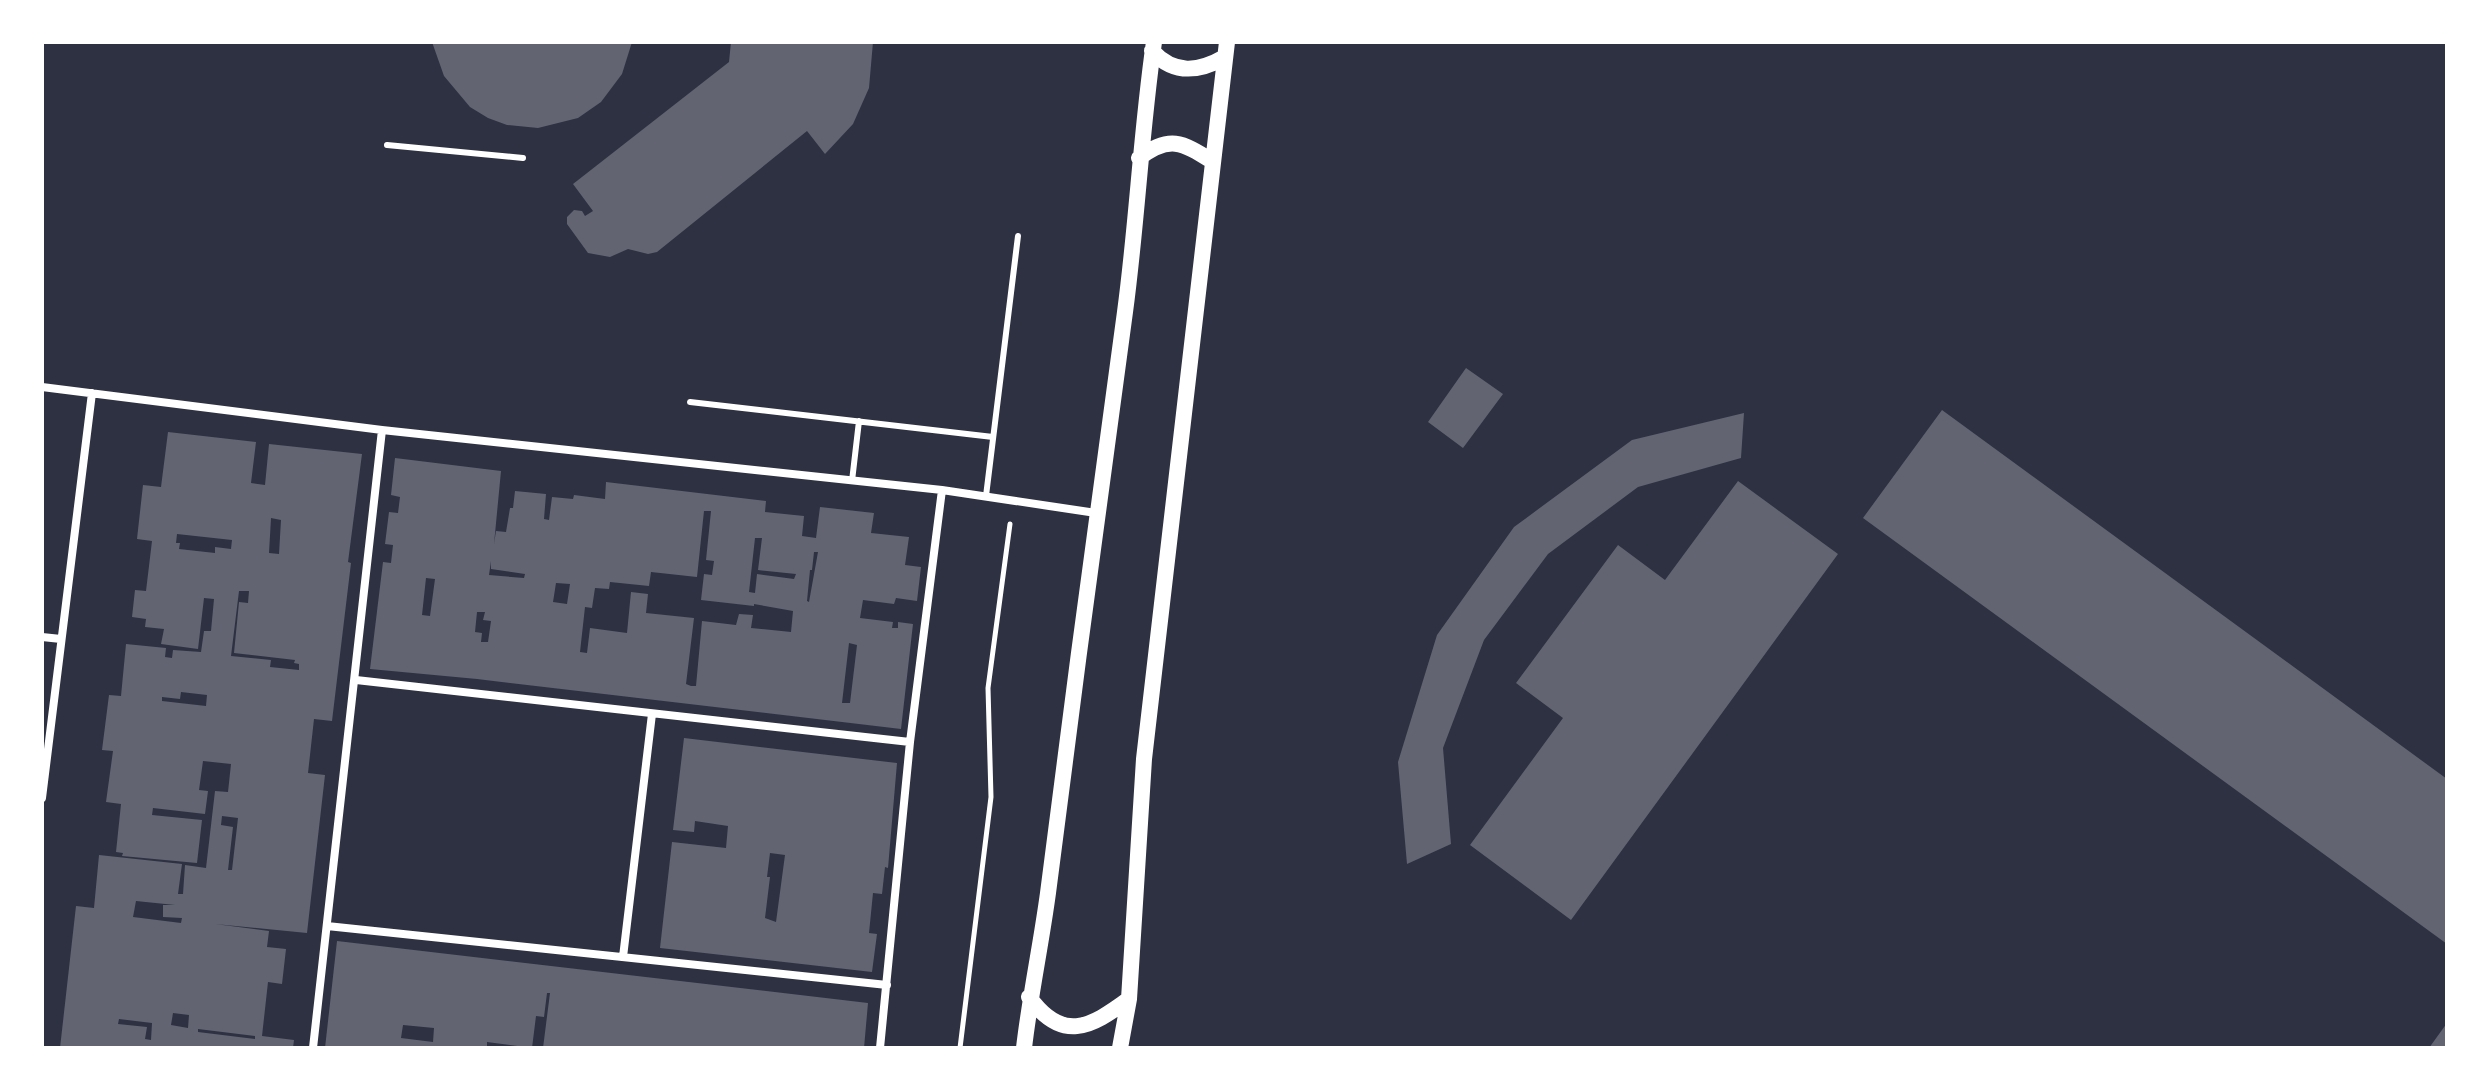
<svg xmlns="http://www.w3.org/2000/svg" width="2489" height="1090" font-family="Figtree,sans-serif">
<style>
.building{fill:#626471;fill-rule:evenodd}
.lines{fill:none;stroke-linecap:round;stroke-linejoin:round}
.path{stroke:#fff;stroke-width:5}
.service{stroke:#fff;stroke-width:6}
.minor{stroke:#fff;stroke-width:8}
.secondary{stroke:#fff;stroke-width:16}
</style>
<rect width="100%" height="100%" fill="#2d3142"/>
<!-- building -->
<path class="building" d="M432 42H632L622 74 601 102 578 118 538 128 507 125 488 118 470 107 444 76Z
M731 42H873L869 88 853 124 825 154 807 131 657 252 648 254 628 249 610 257 588 253 567 224V217L574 210 582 211 585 216 593 211 573 184 729 62Z
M1466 368 1503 394 1463 448 1428 422Z
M1942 410 2447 779V944L1863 518Z
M1744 413 1741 458 1638 487 1548 554 1484 640 1443 748 1451 844 1407 864 1398 762 1437 635 1514 527 1632 440Z
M168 432 256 442 251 483 265 485 269 444 362 454 348 562 351 563 332 721 314 719 308 773 325 775 307 933 215 924 269 931 267 947 286 949 282 984 268 982 262 1036 294 1040 293 1048H60L76 906 94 908 99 855 182 864 178 894H183L185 865 206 868 215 791 228 792 231 764 203 761 199 790 208 791 205 814 153 808 152 815 202 820 197 863 122 856 123 853 116 852 121 804 106 802 113 751 102 750 109 695 121 696 126 644 166 648 165 657 172 658 173 650 201 652 204 631H211L214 599 204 598 198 649 161 644 164 629 145 627 146 619 132 617 135 590 146 591 152 541 137 539 143 485 161 487ZM271 518 281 520 279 554 269 553ZM177 534 232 540 231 549 215 547V553L179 549 180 543H176ZM239 591H249L248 603 239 602 234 653 295 660 294 663 299 664V670L270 667 271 660 231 656ZM181 692 207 695 206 706 162 701V697L180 699ZM222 816 238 818 232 870H228L233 827 221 825ZM136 901 175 905H163V917L182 918 181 923 133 917ZM173 1013 189 1015 188 1028 171 1025ZM119 1019 152 1023 151 1040 145 1039 147 1027 118 1024ZM198 1029 255 1036V1039L198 1032Z
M395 458 501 471 494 544 496 531 506 532 510 508H513L515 491 546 494 544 519 549 520 552 497 573 499 574 495 605 499 606 482 766 501 765 512 804 516 802 536 816 538 820 507 874 513 871 533 909 537 905 565 921 567 917 601 896 598 894 604 863 600 860 618 893 622 892 628H898V622L913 624 901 729 477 679 370 669 383 562 391 563 393 545 385 544 389 512 398 513 400 497 391 495ZM704 511H711L706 560 714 561 712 575 704 574 701 600 754 606V604L793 611 791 632 751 628 753 615 739 614 736 625 702 621 696 686H691L686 684 694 618 646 613 648 594 631 592 627 633 590 628 587 653 580 652 585 607 592 608 595 588 609 589 610 582 649 586 651 572 697 577ZM755 538H762L758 570 796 574 794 579 757 574 755 593 749 592ZM814 552H818L809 602 807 601 810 570H812ZM491 561V569L525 574 524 578 489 575ZM426 578 435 579 430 616 422 615ZM556 583 570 584 567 604 553 602ZM477 612H485L483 620 491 621 488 642H481L482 633 475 632ZM849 643 857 645 850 703H842Z
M1738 481 1838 554 1571 920 1470 845 1563 718 1516 683 1618 545 1665 580Z
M684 738 897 763 888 868 885 867 882 894 873 893 869 933 877 934 872 972 660 948 672 842 726 848 728 826 695 821 694 832 673 830ZM770 853 785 855 776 922 765 918 770 877H767Z
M337 941 868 1003 864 1048H543L550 993H547L544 1017 536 1016 532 1048 487 1042V1048H325ZM403 1025 434 1028 433 1042 401 1038Z
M2447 1023V1048H2429Z"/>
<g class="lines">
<!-- path -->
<path class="path" d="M960 1048 991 797 988 688 1010 524"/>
<!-- service -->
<path class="service" d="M387 145 523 158
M690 402 993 437
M852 481 859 421
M986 496 1018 236"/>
<!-- minor -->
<path class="minor" d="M42 387 382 430 942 490 1096 513
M42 637 61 639
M356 680 910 742
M42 798 92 393
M327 926 887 985
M623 957 652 714
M313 1048 382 430
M880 1048 910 742 942 490"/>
<!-- secondary -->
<path class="secondary" d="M1152 51C1174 75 1199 72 1225 57
M1139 158C1169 135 1182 142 1212 161
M1029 997C1062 1043 1090 1028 1129 999
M1024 1048C1030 996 1041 945 1048 893 1072 699 1099 506 1125 312 1137 223 1141 132 1154 42
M1120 1048 1129 999 1144 759 1227 42"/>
</g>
<!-- border -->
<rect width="2489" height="1090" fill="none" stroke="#ffffff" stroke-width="88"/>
</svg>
